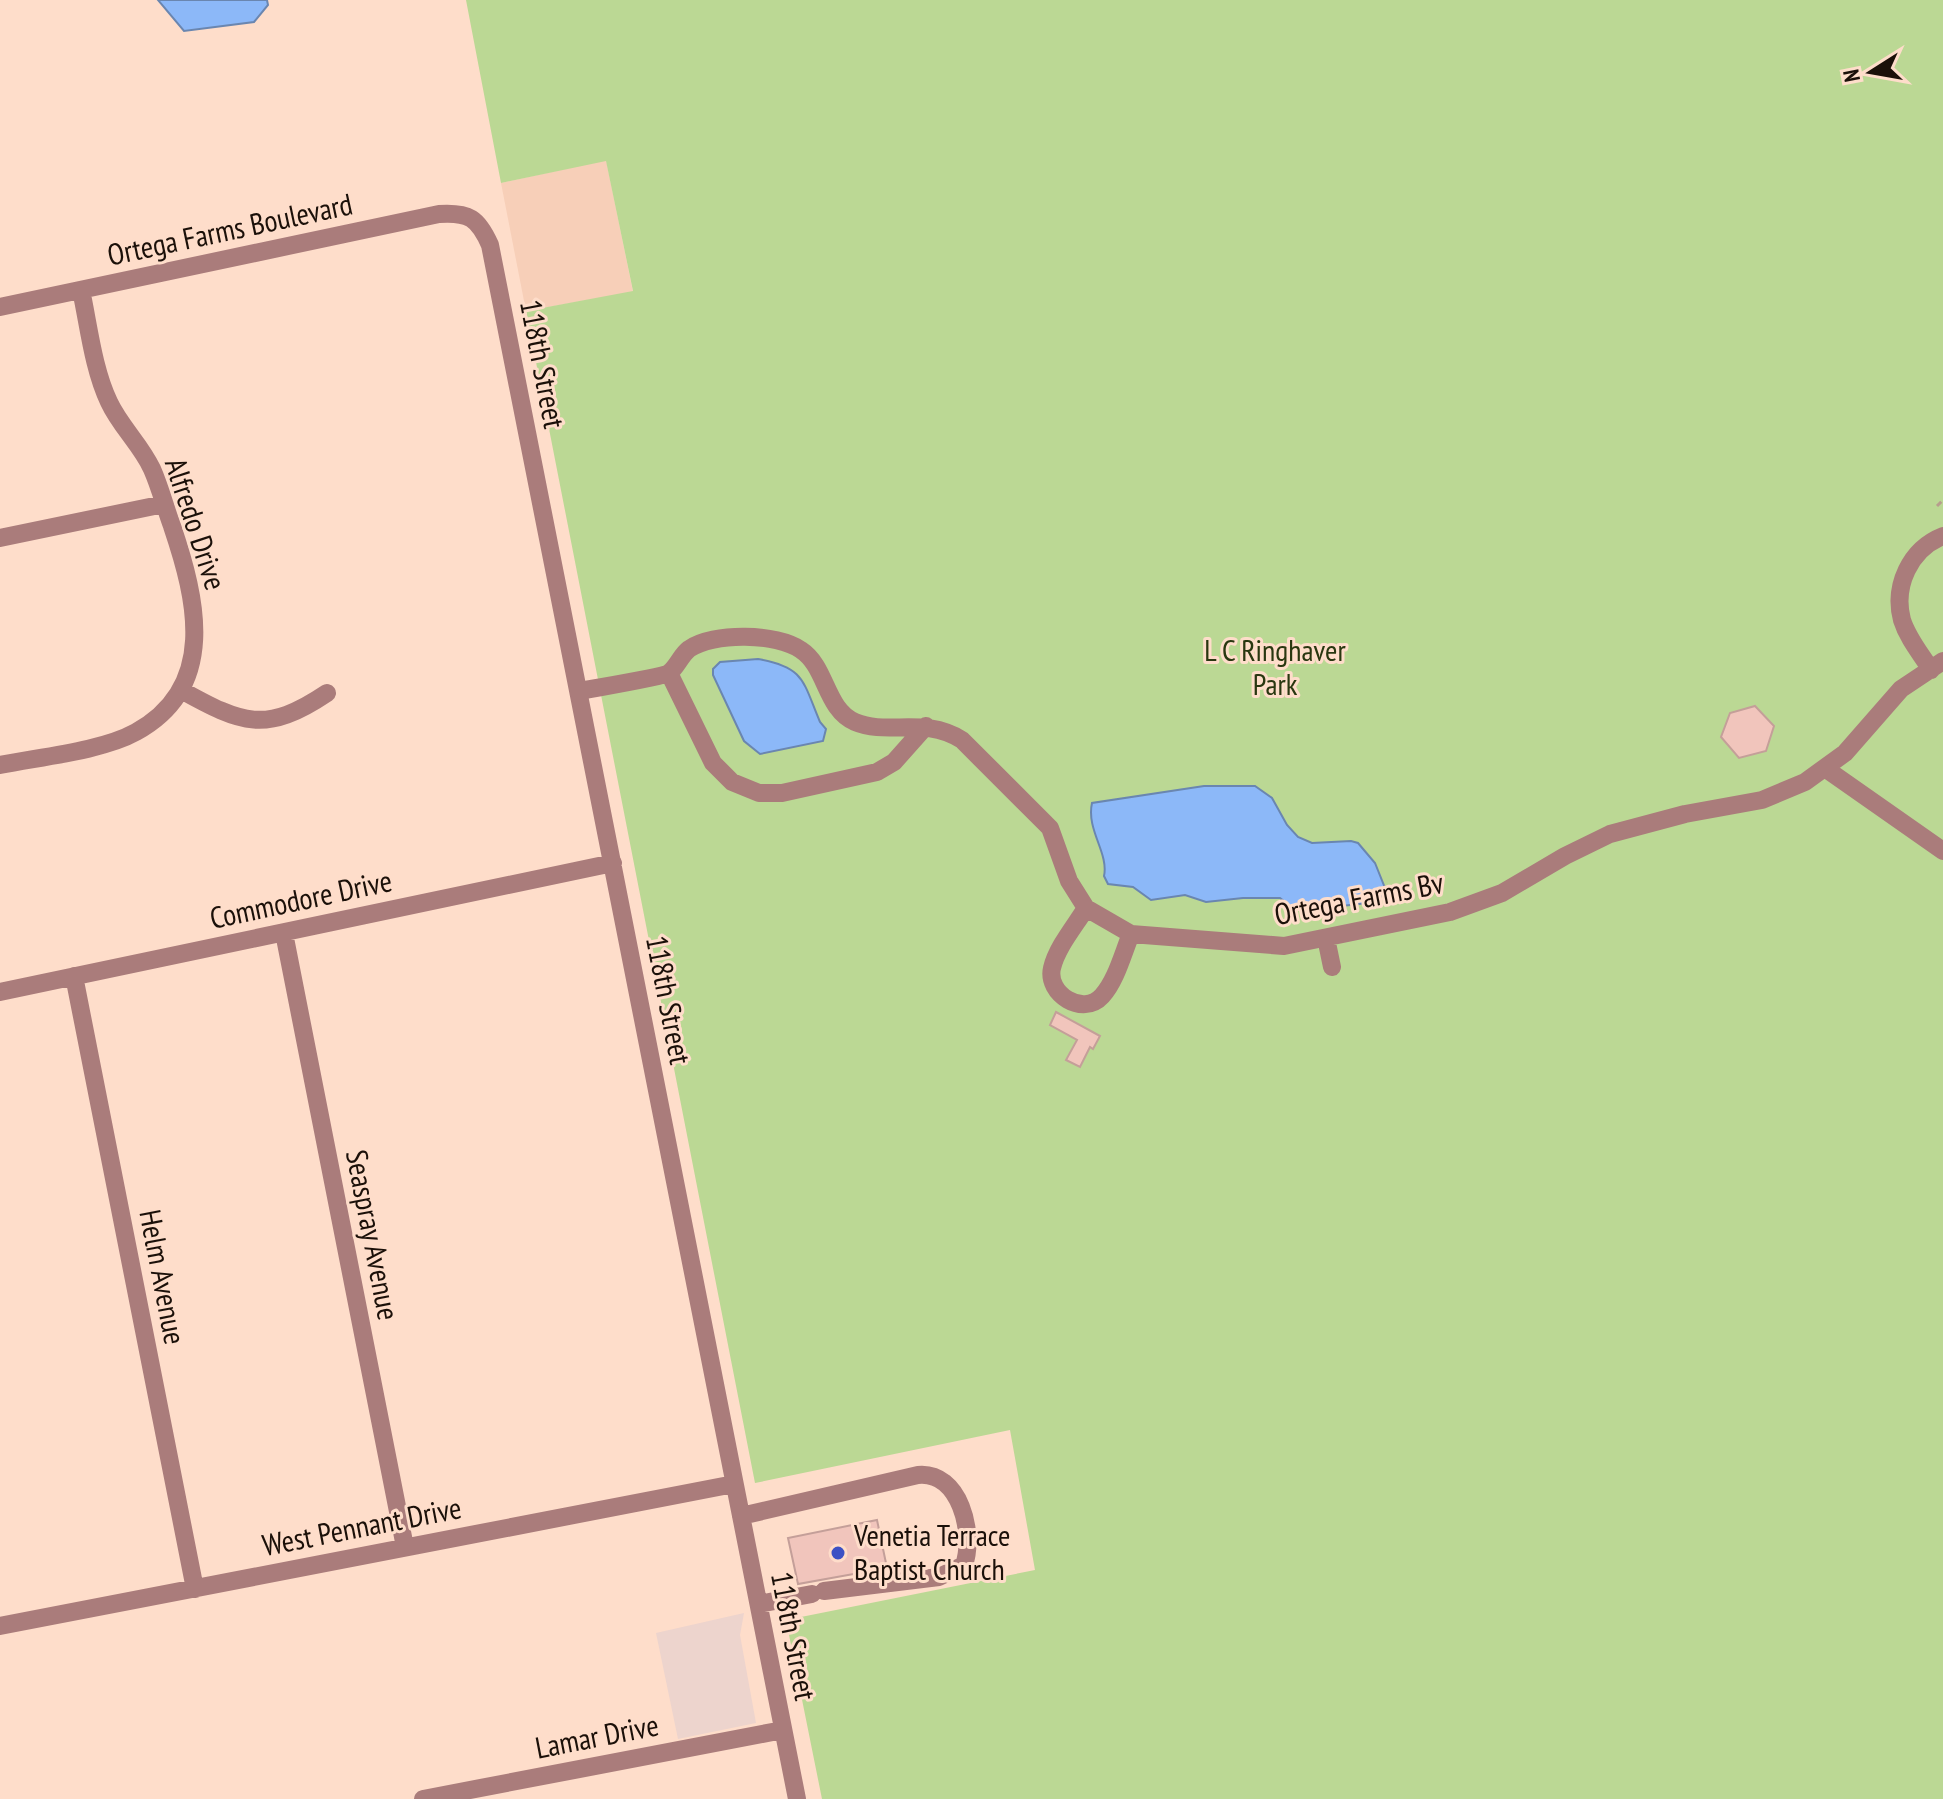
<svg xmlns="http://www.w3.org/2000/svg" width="1943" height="1799" font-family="'PT Sans Narrow',sans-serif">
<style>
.commercial{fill:#edd4cd}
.built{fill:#f7cfb8}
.green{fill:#bbd894}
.water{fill:#8cb8f8;stroke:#6a86b0;stroke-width:2}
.building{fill:#f1c5bc;stroke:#c49f99;stroke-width:2}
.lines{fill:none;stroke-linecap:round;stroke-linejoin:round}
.path{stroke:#b79d8d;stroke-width:3;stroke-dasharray:6 4;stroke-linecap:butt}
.minor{stroke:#aa7c7b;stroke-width:18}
.poi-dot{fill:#3c51c4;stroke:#feddca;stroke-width:3}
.labels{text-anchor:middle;stroke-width:6;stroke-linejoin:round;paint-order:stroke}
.street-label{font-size:30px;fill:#1b1009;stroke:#feddca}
.park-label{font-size:30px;fill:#293710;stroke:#feddca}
.poi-label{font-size:30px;fill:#1b1009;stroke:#feddca;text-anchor:start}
</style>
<rect width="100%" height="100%" fill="#feddca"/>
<!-- commercial -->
<path class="commercial" d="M744 1613 740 1635 756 1723 678 1739 656 1633Z"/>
<!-- built -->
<path class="built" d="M606 160 633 292 526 311 501 183Z"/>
<!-- green -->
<path class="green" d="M466 0H1943V1799H822L786 1620 1035 1570 1010 1430 755 1483 526 311 633 291 606 161 501 183Z"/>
<!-- water -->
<path class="water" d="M158 0H267L268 5 254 22 184 31Z
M758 659C805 667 803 682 820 722L826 729 823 741 760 754 744 741 713 675V669L720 662Z
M1204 786H1255L1272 798 1287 825 1298 837 1312 843 1351 841 1358 843 1375 863 1385 888 1382 896 1368 903 1306 910 1294 909 1280 898H1243L1206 902 1185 895 1151 900 1133 887 1108 884 1104 876C1109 853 1086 830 1092 803Z"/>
<!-- building -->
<path class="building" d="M1755 706 1774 726 1766 751 1739 758 1721 737 1730 713Z
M1056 1012 1100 1036 1093 1049 1090 1047 1080 1067 1066 1060 1077 1040 1050 1025Z
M877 1520 887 1568 798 1584 788 1538Z"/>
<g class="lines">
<!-- path -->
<path class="path" d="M1937 506 1943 500"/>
<!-- minor -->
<path class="minor" d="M0 307 439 214C469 212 478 218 490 245L797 1799
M0 538 164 504
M1931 670C1921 654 1908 639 1902 620 1893 586 1910 549 1943 536
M669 673 713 763 732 782 759 793H782L877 772 894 762 926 726
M181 690C242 724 266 734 327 693
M580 691C595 688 662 677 669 673 677 667 681 655 689 649 713 632 777 633 801 650 827 667 825 709 855 722 888 736 924 716 962 740L1050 828 1069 881 1086 908 1131 934 1284 946 1450 912 1502 893 1565 856 1610 834 1685 814 1762 800 1805 782 1845 753 1901 689 1943 661
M0 765C39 757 102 751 136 732 218 687 197 600 172 526 165 507 160 487 152 469 141 445 120 426 109 402 93 368 89 327 81 290
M1826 769 1943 851
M1086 908C1075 926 1057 947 1052 968 1046 994 1083 1017 1102 996 1116 981 1123 953 1131 934
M284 933 405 1547
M1326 938 1332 967
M74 976 195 1589
M0 992 613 863
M741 1516 918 1475C960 1471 975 1533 964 1565L939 1577 824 1591
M759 1604 812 1594
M0 1626 734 1484
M423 1799 783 1730"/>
</g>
<!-- markers -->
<circle class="poi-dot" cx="838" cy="1553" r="8"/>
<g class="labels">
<!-- street labels -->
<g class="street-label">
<text transform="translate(230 230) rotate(-12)" y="10">Ortega Farms Boulevard</text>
<text transform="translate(542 364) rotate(79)" y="10">118th Street</text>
<text transform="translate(195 524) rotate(72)" y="10">Alfredo Drive</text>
<text transform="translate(1359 899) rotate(-11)" y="10">Ortega Farms Bv</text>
<text transform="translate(301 900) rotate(-12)" y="10">Commodore Drive</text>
<text transform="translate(668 1000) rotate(79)" y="10">118th Street</text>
<text transform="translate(372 1235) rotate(79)" y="10">Seaspray Avenue</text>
<text transform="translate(162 1277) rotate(79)" y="10">Helm Avenue</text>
<text transform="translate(362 1527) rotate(-11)" y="10">West Pennant Drive</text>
<text transform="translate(793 1636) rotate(79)" y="10">118th Street</text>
<text transform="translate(597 1737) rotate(-11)" y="10">Lamar Drive</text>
</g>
<!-- park labels -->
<g class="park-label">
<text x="1275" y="661">L C Ringhaver<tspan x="1275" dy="34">Park</tspan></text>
</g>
<!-- poi labels -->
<g class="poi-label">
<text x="854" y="1546">Venetia Terrace<tspan x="854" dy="34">Baptist Church</tspan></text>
</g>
</g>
<!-- north arrow -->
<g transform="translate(1871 72) rotate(259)" stroke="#feddca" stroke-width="6" paint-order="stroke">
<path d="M0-6L14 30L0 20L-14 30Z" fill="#1b1009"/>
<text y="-12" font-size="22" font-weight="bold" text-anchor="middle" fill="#1b1009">N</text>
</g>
</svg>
